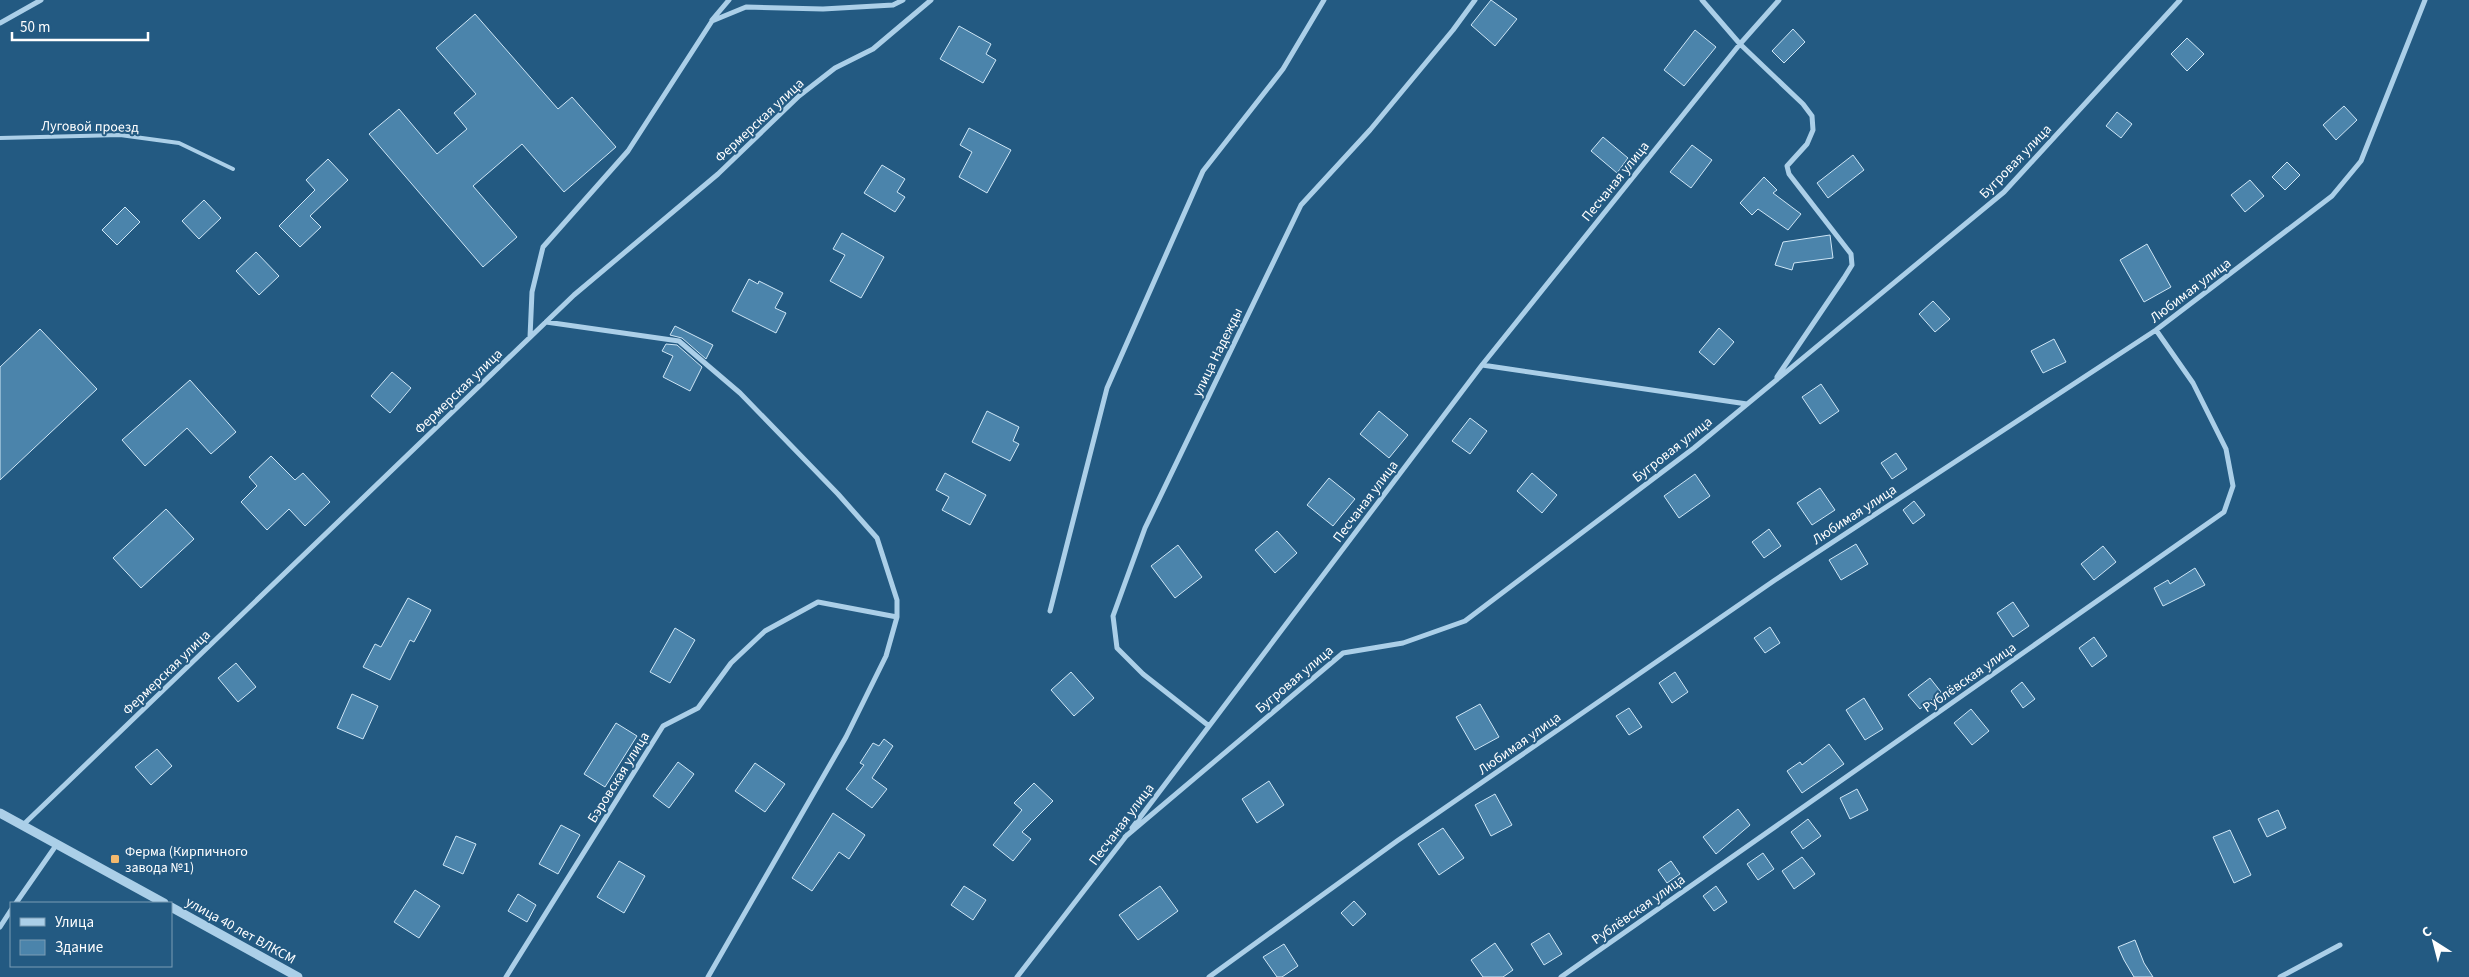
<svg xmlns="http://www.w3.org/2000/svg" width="2469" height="977" font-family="'Source Sans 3',sans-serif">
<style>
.building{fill:#4b84ab;stroke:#cee6f6}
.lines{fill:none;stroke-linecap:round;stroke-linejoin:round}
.service{stroke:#abcfe8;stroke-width:4}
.minor{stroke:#abcfe8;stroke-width:5}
.tertiary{stroke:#abcfe8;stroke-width:9}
.poi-dot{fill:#f3b96d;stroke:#235a82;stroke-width:2}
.labels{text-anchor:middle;stroke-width:4;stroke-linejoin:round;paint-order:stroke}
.street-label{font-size:14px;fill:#fff;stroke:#235a82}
.poi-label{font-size:14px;fill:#fff;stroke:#235a82;text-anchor:start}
</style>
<rect width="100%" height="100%" fill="#235a82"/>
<!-- building -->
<path class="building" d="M1491 0 1517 19 1495 46 1471 25Z
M475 14 558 109 572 97 616 147 564 192 522 144 473 186 517 237 483 267 369 134 399 109 437 154 467 129 454 113 476 94 436 48Z
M959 26 991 44 986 54 996 60 983 83 940 59Z
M1793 29 1805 42 1784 63 1772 51Z
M1695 30 1716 47 1684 86 1664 70Z
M2187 38 2204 54 2187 71 2171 54Z
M2344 106 2357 120 2336 140 2323 125Z
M2117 112 2132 124 2121 138 2106 126Z
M969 128 1011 150 987 193 959 177 972 152 960 145Z
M1603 137 1628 158 1617 173 1591 151Z
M1692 145 1712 160 1691 188 1670 172Z
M1853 155 1864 170 1828 198 1817 183Z
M328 159 348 180 310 216 321 227 300 247 279 226 315 190 306 180Z
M2287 162 2300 175 2285 190 2272 177Z
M882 165 905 179 897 192 905 197 895 212 864 193Z
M1764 177 1777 190 1773 193 1801 214 1788 230 1758 209 1752 215 1740 203Z
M2250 180 2264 196 2245 212 2231 195Z
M204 200 221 218 199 239 182 221Z
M125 207 140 222 117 245 102 230Z
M842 233 884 257 861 298 830 281 845 255 833 249Z
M1830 235 1833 258 1794 263 1792 270 1775 265 1783 242Z
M2147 244 2171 287 2144 302 2120 260Z
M256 252 279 276 259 295 236 271Z
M749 279 758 284 759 281 783 293 775 308 786 313 776 333 732 311Z
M1933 301 1950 319 1935 332 1919 314Z
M675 326 713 345 706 359 682 338 670 335Z
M1719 328 1734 342 1714 365 1699 352Z
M40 329 97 389 0 480V367Z
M2054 339 2066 362 2043 373 2031 351Z
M666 344 677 345 702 367 690 391 663 377 673 356 662 351Z
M392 372 411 388 390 413 371 396Z
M190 380 236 432 211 454 187 428 145 466 122 440Z
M1821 384 1839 411 1820 424 1802 397Z
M987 411 1019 427 1013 441 1019 444 1010 461 972 442Z
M1379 411 1408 435 1389 458 1360 434Z
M1470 418 1487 431 1470 454 1452 441Z
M1896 453 1907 469 1892 479 1881 463Z
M271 456 295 480 303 473 330 502 305 526 289 509 267 530 241 502 257 486 249 477Z
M945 473 986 495 970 525 942 510 949 497 936 490Z
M1532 473 1557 495 1542 513 1517 491Z
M1695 474 1710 496 1679 518 1664 496Z
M1329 478 1355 499 1333 526 1307 505Z
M1820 488 1835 510 1812 525 1797 503Z
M1914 501 1925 515 1913 524 1903 510Z
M166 509 194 539 141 588 113 558Z
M1769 529 1781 546 1764 558 1752 542Z
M1277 531 1297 553 1275 573 1255 550Z
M1856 544 1868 564 1841 580 1829 560Z
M1178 545 1202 577 1175 598 1151 566Z
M2103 546 2116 562 2094 580 2081 564Z
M2195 568 2205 585 2163 606 2154 588 2168 580 2170 584Z
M408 598 431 610 414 642 410 640 390 680 363 667 375 644 381 647Z
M2013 602 2029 626 2013 637 1997 613Z
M1770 627 1780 643 1765 653 1754 638Z
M675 628 695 640 670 683 650 672Z
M2094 637 2107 656 2092 667 2079 648Z
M236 663 256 687 238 702 218 678Z
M1071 672 1094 698 1074 716 1051 690Z
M1675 672 1688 692 1672 703 1659 683Z
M1930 678 1941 692 1920 709 1908 695Z
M2022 682 2035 699 2023 708 2011 691Z
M352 694 378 706 363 739 337 728Z
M1864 698 1883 729 1865 740 1846 710Z
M1480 704 1499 737 1475 750 1456 717Z
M1629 708 1642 727 1629 735 1616 716Z
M1971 709 1989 731 1972 745 1954 723Z
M616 723 637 736 605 787 584 774Z
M884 739 893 746 872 778 887 789 872 808 846 789 864 765 860 763 873 743 879 746Z
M1829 744 1844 764 1802 793 1787 771 1800 762 1802 765Z
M157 749 172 766 151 785 135 767Z
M678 762 694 774 669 808 653 796Z
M755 763 785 784 765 812 735 791Z
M1269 781 1284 805 1257 823 1242 799Z
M1034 783 1053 801 1022 832 1031 839 1013 861 993 845 1022 810 1014 803Z
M1857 789 1868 810 1850 819 1840 798Z
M1495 794 1512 825 1491 836 1475 805Z
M1738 809 1750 825 1716 854 1703 837Z
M2278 810 2286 828 2267 837 2258 819Z
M833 813 865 835 849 859 839 852 812 891 792 878Z
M1808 819 1821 836 1803 849 1791 832Z
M561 825 580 835 558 874 539 864Z
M1443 828 1464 858 1439 875 1418 844Z
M2230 830 2251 875 2234 883 2213 837Z
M456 836 476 844 463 874 443 865Z
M1763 853 1774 869 1758 880 1747 864Z
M1802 857 1815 874 1794 889 1782 871Z
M619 861 645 876 624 913 597 897Z
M1671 861 1680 874 1667 883 1658 870Z
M964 886 986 900 973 920 951 905Z
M1160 886 1178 911 1138 940 1119 915Z
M1716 886 1727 902 1714 911 1703 896Z
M415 890 440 906 419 938 394 922Z
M518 894 536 905 527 922 508 911Z
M1354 901 1366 914 1353 926 1341 913Z
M1549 933 1562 954 1544 965 1531 944Z
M2135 940 2144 963 2153 977H2134L2124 960 2118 947Z
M1495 943 1513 970 1503 977H1483L1471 960Z
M1284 944 1298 966 1282 977H1277L1263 957Z"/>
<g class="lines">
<!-- service -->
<path class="service" d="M0 138 120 135 179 143 233 169"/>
<!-- minor -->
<path class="minor" d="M1702 0 1740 44 1803 104 1812 116 1813 130 1807 144 1787 166 1789 174 1851 254 1852 265 1844 278 1777 377
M712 20 729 0
M0 23 41 0
M546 322 679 341 740 393 838 494 877 538 897 600V617L886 656 846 737 708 977
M530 337 532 292 543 247 628 151 712 21 746 7 823 9 893 5 903 0
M1482 365 1747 404
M1050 611 1107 388 1203 171 1283 69 1324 0
M1209 726 1143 674 1117 648 1113 616 1145 528 1301 205 1370 130 1453 30 1475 0
M23 825 574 295 718 174 799 96 835 68 873 49 931 0
M1132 828 1482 365 1740 44 1779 0
M1125 837 1343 653 1403 643 1465 621 1694 448 2004 192 2180 0
M16 903 57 844
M0 927 11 910
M506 977 663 726 698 708 731 663 765 631 818 602 897 617
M1017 977 1127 835
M1209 977 1397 841 1775 580 2156 330 2332 196 2361 161 2425 0
M1561 977 2224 512 2233 486 2226 449 2193 383 2156 330
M2280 977 2340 945"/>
<!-- tertiary -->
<path class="tertiary" d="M0 813 164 903
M171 907 298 977"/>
</g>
<!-- markers -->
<rect class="poi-dot" x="110" y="854" width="10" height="10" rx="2.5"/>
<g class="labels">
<!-- street labels -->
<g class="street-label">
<text transform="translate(759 120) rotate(-43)" y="5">Фермерская улица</text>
<text transform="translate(90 126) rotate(1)" y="5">Луговой проезд</text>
<text transform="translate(2015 161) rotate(-46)" y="5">Бугровая улица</text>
<text transform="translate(1615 181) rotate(-51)" y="5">Песчаная улица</text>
<text transform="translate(2190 290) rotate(-37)" y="5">Любимая улица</text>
<text transform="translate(1217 352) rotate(-64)" y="5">улица Надежды</text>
<text transform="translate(458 391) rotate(-44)" y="5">Фермерская улица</text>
<text transform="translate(1672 449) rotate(-38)" y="5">Бугровая улица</text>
<text transform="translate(1365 501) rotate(-53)" y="5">Песчаная улица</text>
<text transform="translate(1854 514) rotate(-33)" y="5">Любимая улица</text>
<text transform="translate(166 672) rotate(-44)" y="5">Фермерская улица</text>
<text transform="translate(1969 677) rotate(-35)" y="5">Рублёвская улица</text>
<text transform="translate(1294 679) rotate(-40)" y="5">Бугровая улица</text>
<text transform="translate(1519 743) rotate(-35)" y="5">Любимая улица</text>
<text transform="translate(618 777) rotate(-58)" y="5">Бэровская улица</text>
<text transform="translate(1121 824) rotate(-53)" y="5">Песчаная улица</text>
<text transform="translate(1638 909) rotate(-35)" y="5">Рублёвская улица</text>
<text transform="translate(241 930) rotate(29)" y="5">улица 40 лет ВЛКСМ</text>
</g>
<!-- poi labels -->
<g class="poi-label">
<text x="125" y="856">Ферма (Кирпичного<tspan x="125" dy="16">завода №1)</tspan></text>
</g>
</g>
<!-- legend -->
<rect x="10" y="902" width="162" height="65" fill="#235a82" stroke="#7b9cb4"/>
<rect x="20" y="918" width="25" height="8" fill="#abcfe8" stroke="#7b9cb4"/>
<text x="55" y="927" font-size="15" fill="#ffffff">Улица</text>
<rect x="20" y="940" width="25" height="15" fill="#4b84ab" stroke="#7b9cb4"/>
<text x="55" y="952" font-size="15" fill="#ffffff">Здание</text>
<!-- north arrow -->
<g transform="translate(2434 942) rotate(324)" stroke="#235a82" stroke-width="4" paint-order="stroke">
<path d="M0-4L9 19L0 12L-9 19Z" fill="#ffffff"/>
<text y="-8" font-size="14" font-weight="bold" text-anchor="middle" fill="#ffffff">С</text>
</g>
<!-- scale -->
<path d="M12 32v8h136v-8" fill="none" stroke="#ffffff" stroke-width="2.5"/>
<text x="20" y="32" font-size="15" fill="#ffffff" stroke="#235a82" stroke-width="4" paint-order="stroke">50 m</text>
</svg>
